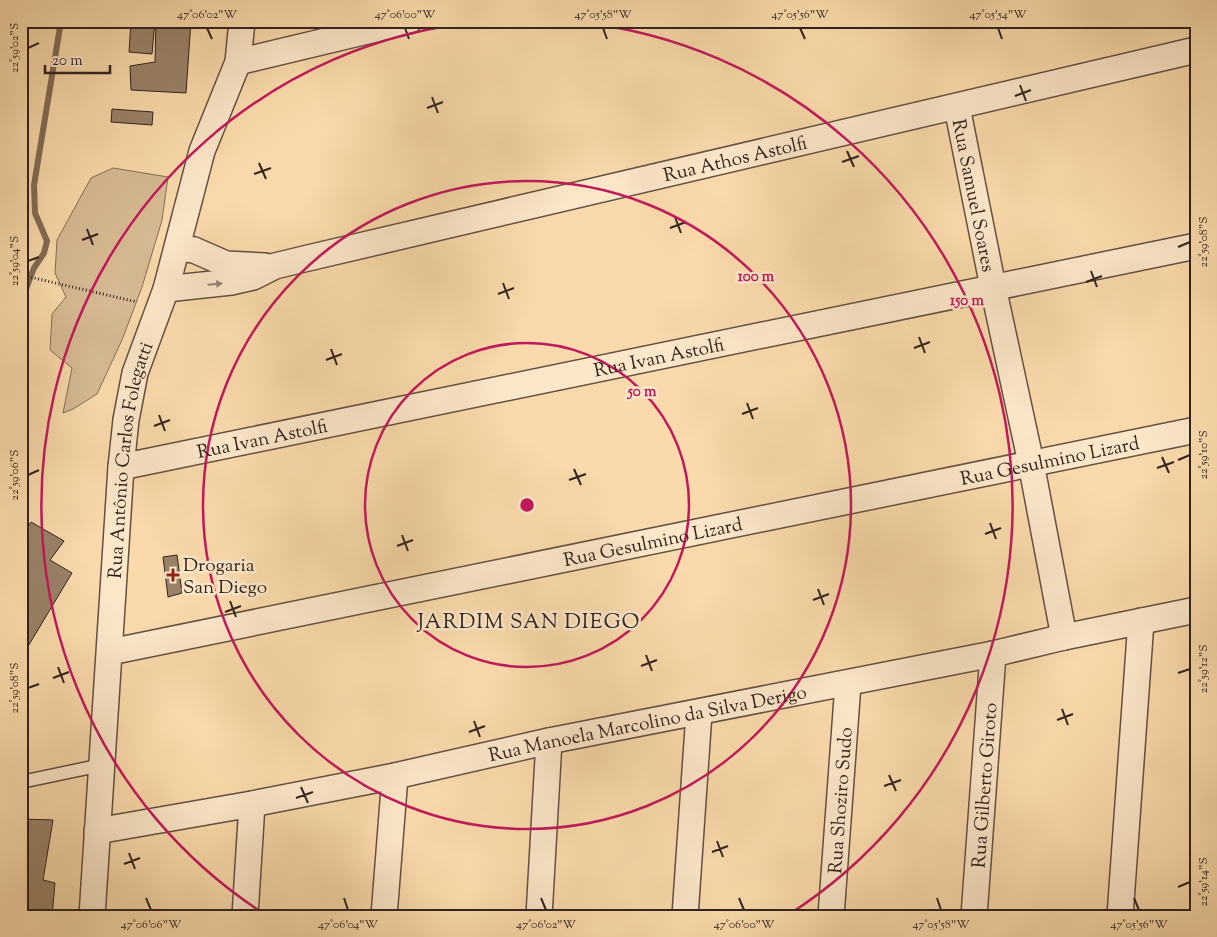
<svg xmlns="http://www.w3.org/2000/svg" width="1217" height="937" font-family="'Sorts Mill Goudy',serif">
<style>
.green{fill:#d8bb94;stroke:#846f59}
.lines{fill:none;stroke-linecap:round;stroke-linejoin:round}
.stream{stroke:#816c56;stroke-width:6}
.building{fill:#9a8268;stroke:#31231e}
.lane-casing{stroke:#635142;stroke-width:15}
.street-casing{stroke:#635142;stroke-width:28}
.path{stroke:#31231e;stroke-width:3;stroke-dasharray:1 2.5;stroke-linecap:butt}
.lane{stroke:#fce7c9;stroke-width:12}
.street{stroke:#fce7c9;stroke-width:25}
.oneway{fill:#968574}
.ticks{fill:none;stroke:#31231e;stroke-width:2}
.ring{fill:none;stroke:#c2185b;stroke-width:2.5}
.poi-dot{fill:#8f2418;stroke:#fce7c9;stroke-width:2}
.labels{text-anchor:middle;stroke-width:5;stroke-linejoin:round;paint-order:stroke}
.street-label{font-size:19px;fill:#31231e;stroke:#fce7c9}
.poi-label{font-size:19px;fill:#31231e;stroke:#fce7c9;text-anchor:start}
.quarter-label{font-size:21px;letter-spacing:1px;fill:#31231e;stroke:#fce7c9}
.centre{fill:#c2185b;stroke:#fce7c9;stroke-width:2.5}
.ring-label{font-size:15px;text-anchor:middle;font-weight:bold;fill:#c2185b;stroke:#fce7c9;stroke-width:5;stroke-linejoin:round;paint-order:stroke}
.neatline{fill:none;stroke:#31231e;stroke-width:2}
.ticks-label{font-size:12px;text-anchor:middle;fill:#31231e}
</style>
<rect width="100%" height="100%" fill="#fadaac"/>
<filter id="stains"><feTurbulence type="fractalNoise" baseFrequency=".004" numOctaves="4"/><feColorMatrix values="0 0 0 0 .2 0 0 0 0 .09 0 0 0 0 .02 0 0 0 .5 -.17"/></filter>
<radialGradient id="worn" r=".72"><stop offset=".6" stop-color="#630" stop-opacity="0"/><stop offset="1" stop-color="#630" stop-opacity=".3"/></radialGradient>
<!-- green -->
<path class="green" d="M113 168 168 177 162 220 142 287 122 340 97 394 73 409 63 413 72 368 50 350 52 314 66 297 55 273 57 240 91 178Z"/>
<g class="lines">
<!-- stream -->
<path class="stream" d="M21 302 34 268 44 253 47 241 35 213 34 185 61 21"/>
</g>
<!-- building -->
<path class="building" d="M131 21H155L152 54 129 52Z
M156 21H191L186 93 131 90 130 66 155 62Z
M112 109 153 112 152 125 111 122Z
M31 522 64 541 50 560 72 573 21 658V538Z
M177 555 182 593 168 597 163 557Z
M21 819 53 820 43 880 55 883 52 916H21Z"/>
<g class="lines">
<defs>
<path id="lane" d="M21 782 102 765"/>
<g id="street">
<path d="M238 62 409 21"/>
<path id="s1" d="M957 107 993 287 1031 463 1064 637"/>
<path d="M178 248 194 250 226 264 265 266"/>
<path id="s2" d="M166 289 231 282 253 277 275 266 304 259 1196 50"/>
<path id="s3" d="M121 467 1196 246"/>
<path id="s4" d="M110 652 1196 430"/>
<path id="s5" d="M97 831 252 804 395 776 549 741 993 654 1064 637 1196 610"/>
<path id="s6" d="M92 916 121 467 126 420 135 373 166 289 202 151 238 62 242 21"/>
<path d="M245 916 252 804"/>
<path d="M384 916 395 776"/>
<path d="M539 916 549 741"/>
<path d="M685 916 699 713"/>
<path id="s7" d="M831 916 848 684"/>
<path id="s8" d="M974 916 993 654"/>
<path d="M1120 916 1141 621"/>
</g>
</defs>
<!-- lane casing -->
<use href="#lane" class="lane-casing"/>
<!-- street casing -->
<use href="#street" class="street-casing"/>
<!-- path -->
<path class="path" d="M21 275 137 302"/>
<!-- lane -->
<use href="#lane" class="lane"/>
<!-- street -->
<use href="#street" class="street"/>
</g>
<!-- one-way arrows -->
<defs><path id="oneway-solid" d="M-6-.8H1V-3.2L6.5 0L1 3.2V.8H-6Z" transform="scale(1.25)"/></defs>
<use class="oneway" href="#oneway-solid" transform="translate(215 284) rotate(-5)"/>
<!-- ticks -->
<path class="ticks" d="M207 28 212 39M405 28 409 39M603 28 607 39M800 28 805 39M998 28 1002 39M28 48 39 43M1020 85 1026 101M1015 96 1031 90M432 97 438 113M427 108 443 102M847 151 854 167M842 162 859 156M259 163 266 179M254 174 271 168M675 217 681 233M670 228 686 222M87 229 93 245M82 240 98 234M1178 247 1190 242M28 261 39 257M1091 271 1097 287M1086 282 1102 276M503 283 509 299M498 294 514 288M919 337 925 353M914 348 930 342M331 349 337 365M326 360 342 354M747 403 753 419M742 414 758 408M159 415 165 431M154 426 170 420M1162 457 1169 473M1178 460 1190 455M1157 468 1174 462M574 469 581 485M28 475 39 470M569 480 586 474M990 523 996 539M985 534 1001 528M402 535 408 551M397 546 413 540M818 589 824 605M813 600 829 594M230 601 236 617M225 612 241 606M646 655 652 671M641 666 657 660M58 667 64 683M1178 673 1190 669M53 678 69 672M28 688 39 684M1062 709 1068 725M1057 720 1073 714M474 721 480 737M469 732 485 726M889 775 896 791M884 786 901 780M301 787 308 803M296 798 313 792M717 841 723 857M712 852 728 846M129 853 135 869M124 864 140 858M1178 887 1190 882M146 898 151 910M344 898 348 910M541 898 546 910M739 898 744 910M937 898 941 910M1134 898 1139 910"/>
<!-- distance rings -->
<g class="ring">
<circle cx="527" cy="505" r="162"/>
<circle cx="527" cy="505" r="324"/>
<path d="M266 915A486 486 0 0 1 476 22M578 22A486 486 0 0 1 788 915"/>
</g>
<!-- markers -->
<path class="poi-dot" d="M170.5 567.5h5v5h5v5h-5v5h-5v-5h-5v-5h5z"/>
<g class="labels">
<!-- street labels -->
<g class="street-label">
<text dy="7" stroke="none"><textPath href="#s2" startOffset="585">Rua Athos Astolfi</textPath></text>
<text dy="7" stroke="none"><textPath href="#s1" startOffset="90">Rua Samuel Soares</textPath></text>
<text dy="7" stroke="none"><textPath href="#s3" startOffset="549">Rua Ivan Astolfi</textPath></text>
<text dy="7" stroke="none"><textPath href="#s3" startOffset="144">Rua Ivan Astolfi</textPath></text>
<text dy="7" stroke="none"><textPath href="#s4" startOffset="959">Rua Gesulmino Lizard</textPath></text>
<text dy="7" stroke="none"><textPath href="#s6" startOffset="458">Rua Antônio Carlos Folegatti</textPath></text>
<text dy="7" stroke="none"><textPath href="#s4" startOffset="554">Rua Gesulmino Lizard</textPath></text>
<text dy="7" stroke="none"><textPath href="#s5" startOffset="561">Rua Manoela Marcolino da Silva Derigo</textPath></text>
<text dy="7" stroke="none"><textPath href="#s8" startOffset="131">Rua Gilberto Giroto</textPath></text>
<text dy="7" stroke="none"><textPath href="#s7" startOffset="116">Rua Shoziro Sudo</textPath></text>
</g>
<!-- poi labels -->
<g class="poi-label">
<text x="183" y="571">Drogaria<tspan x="183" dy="22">San Diego</tspan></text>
</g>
<!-- quarter labels -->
<g class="quarter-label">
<text x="529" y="628">JARDIM SAN DIEGO</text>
</g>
</g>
<circle cx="527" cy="505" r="8" class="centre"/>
<g class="ring-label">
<text x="756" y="281">100 m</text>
<text x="967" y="305">150 m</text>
<text x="642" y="396">50 m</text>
</g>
<!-- margin -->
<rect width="1217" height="937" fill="none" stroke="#fadaac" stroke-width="55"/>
<!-- scale -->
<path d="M45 65v8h65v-8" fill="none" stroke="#31231e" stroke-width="2.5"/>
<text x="52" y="65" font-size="15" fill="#31231e" stroke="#fce7c9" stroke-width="4" paint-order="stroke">20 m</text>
<rect x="28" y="28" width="1162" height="882" class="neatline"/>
<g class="ticks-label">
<text x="207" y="18">47°06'02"W</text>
<text x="405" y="18">47°06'00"W</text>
<text x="603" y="18">47°05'58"W</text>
<text x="800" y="18">47°05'56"W</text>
<text x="998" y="18">47°05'54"W</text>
<text transform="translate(14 48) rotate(-90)" y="4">22°59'02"S</text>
<text transform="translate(1203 242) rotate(-90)" y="4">22°59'08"S</text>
<text transform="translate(14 261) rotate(-90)" y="4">22°59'04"S</text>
<text transform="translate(1203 455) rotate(-90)" y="4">22°59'10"S</text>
<text transform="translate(14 475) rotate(-90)" y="4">22°59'06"S</text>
<text transform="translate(1203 669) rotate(-90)" y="4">22°59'12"S</text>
<text transform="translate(14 688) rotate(-90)" y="4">22°59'08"S</text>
<text transform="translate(1203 882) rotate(-90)" y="4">22°59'14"S</text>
<text x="151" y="928">47°06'06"W</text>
<text x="348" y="928">47°06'04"W</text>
<text x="546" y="928">47°06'02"W</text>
<text x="744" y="928">47°06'00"W</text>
<text x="941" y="928">47°05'58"W</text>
<text x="1139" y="928">47°05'56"W</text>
</g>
<rect width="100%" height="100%" filter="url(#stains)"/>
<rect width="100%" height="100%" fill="url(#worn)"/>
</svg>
